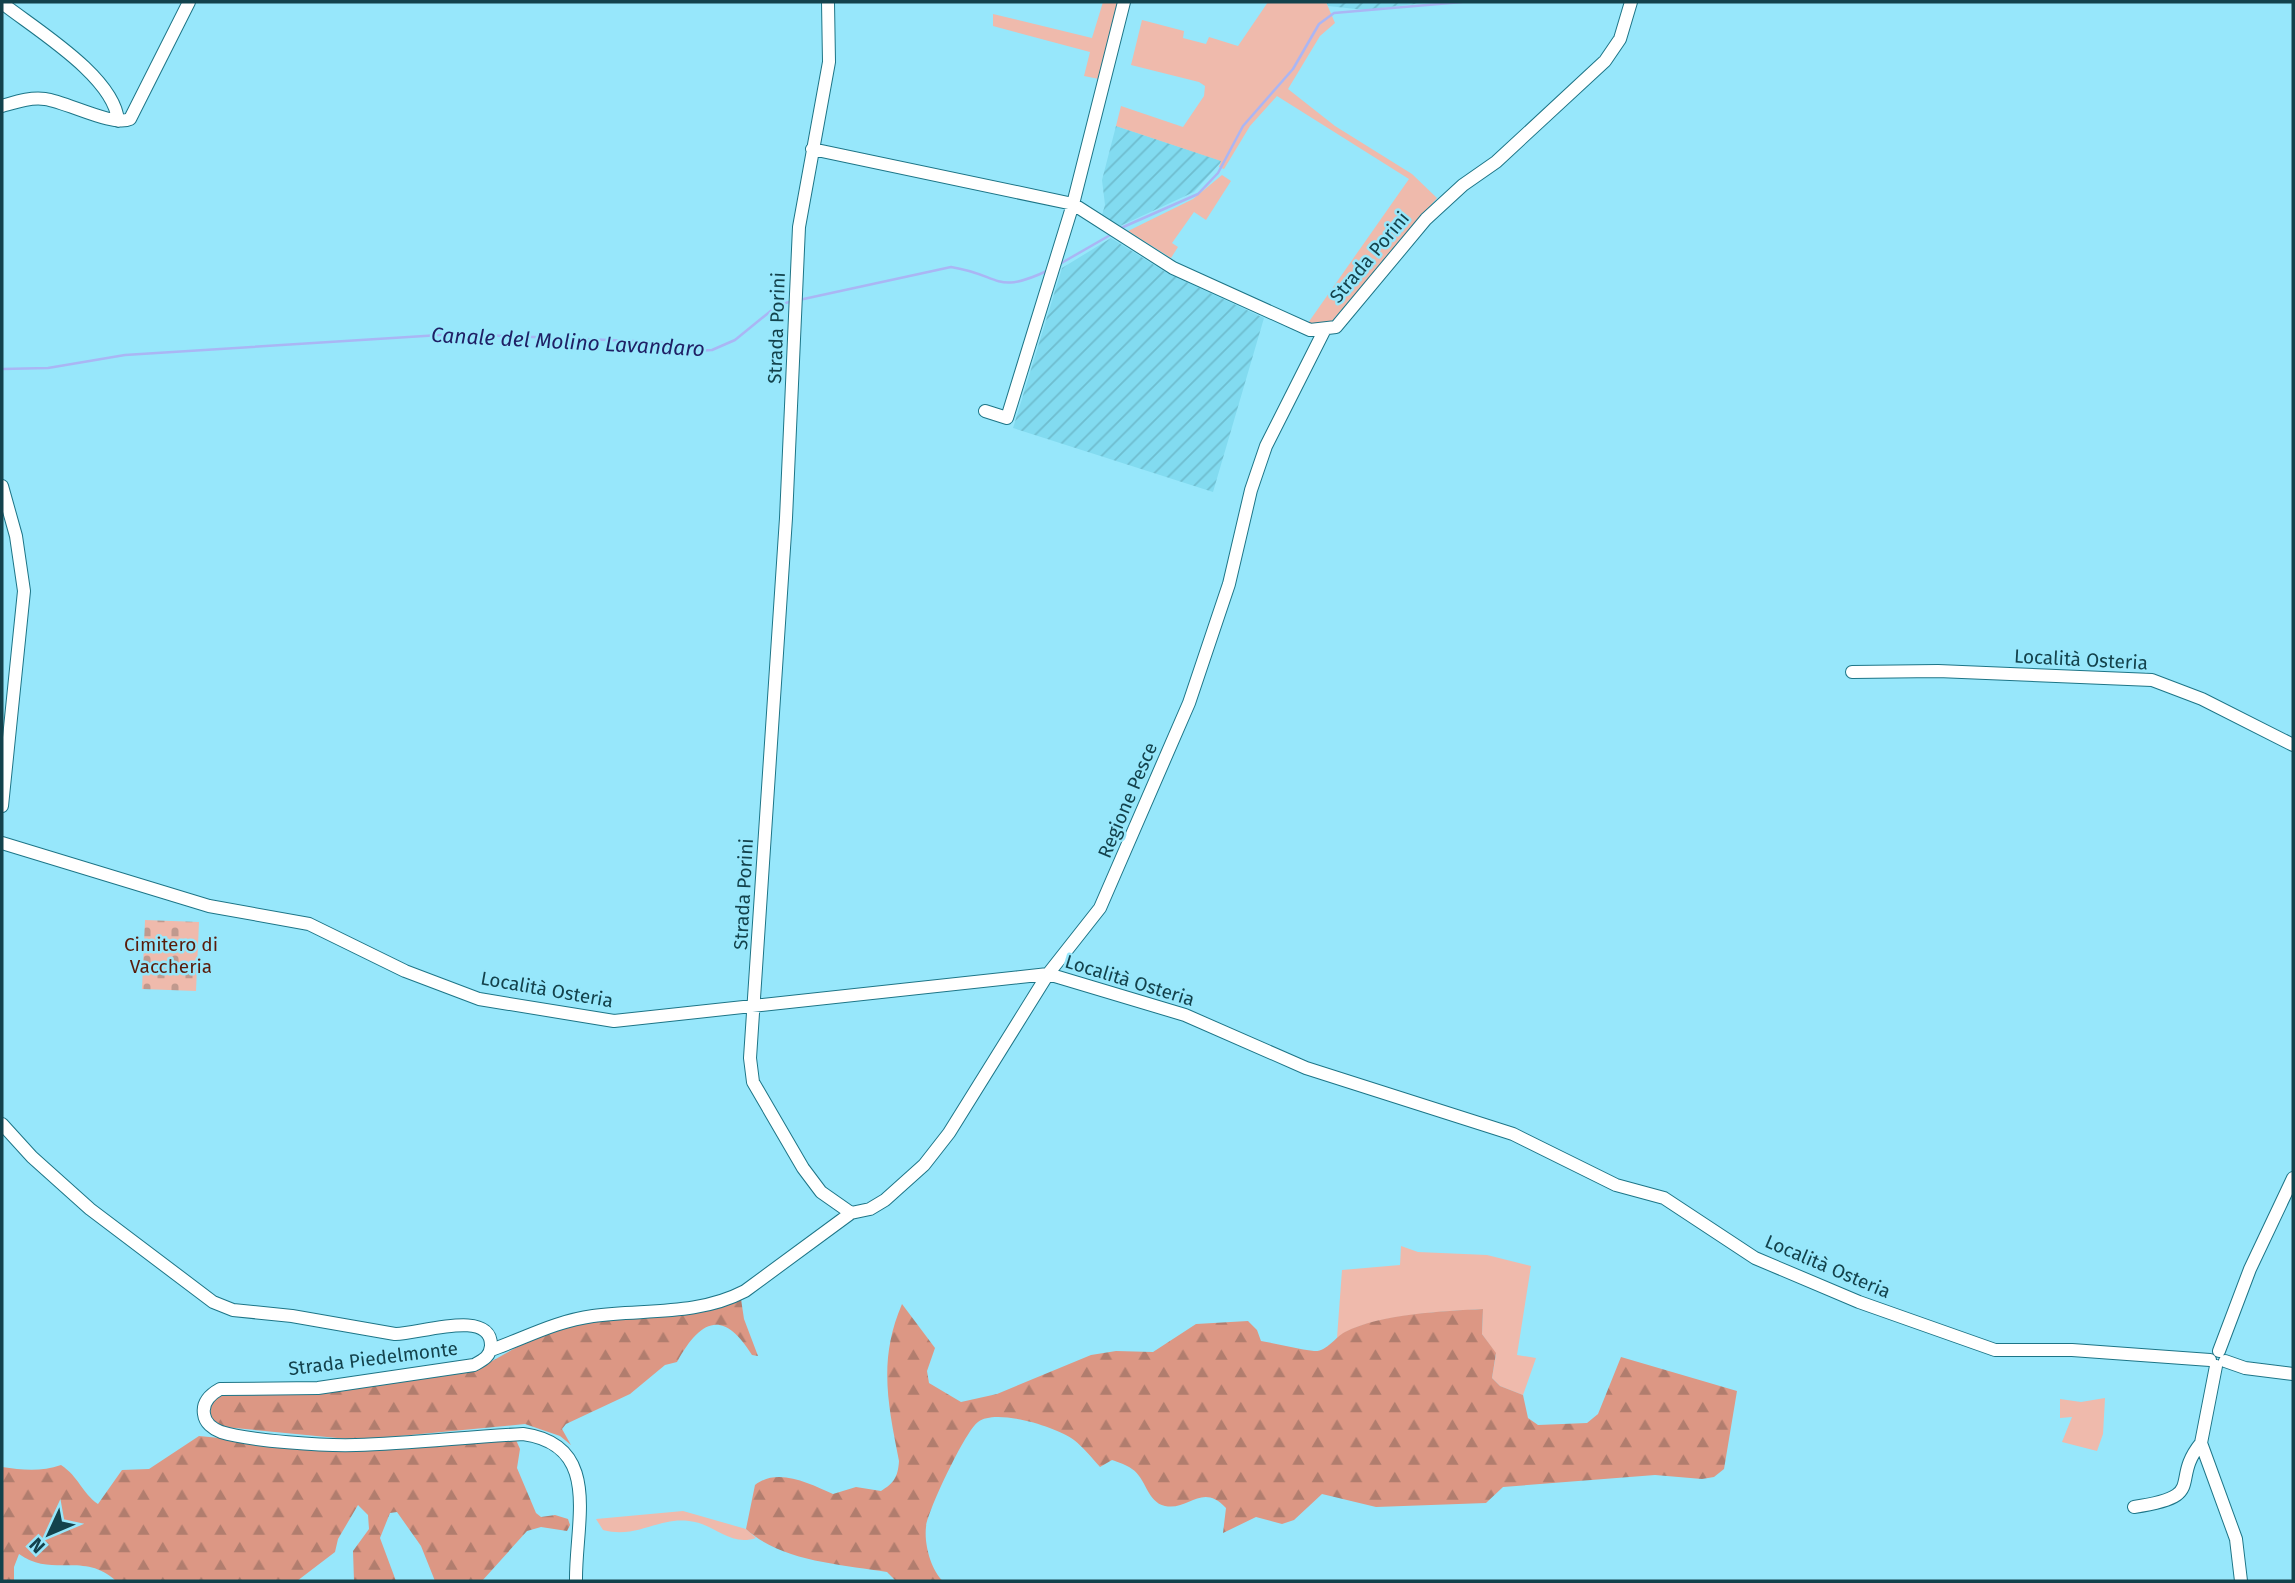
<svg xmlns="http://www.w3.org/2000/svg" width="2295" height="1583" font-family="'Fira Sans',sans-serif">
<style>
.industrial{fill:url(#industrial-furrows)}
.grass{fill:#efbaac}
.forest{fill:url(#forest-firs)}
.cemetery{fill:url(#cemetery-stones)}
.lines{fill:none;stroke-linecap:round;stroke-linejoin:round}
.stream{stroke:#aab6f4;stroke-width:2.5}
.minor-casing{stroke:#1d7587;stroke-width:14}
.minor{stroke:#fff;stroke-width:12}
.labels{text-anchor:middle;stroke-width:5;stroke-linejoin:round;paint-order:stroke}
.street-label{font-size:19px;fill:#13424c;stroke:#97e7fb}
.park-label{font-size:19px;fill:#591b0a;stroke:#97e7fb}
.water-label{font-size:21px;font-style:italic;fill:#1f2065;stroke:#97e7fb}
</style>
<defs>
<pattern id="industrial-furrows" width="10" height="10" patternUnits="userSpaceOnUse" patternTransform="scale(1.75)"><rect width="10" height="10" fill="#82dbf0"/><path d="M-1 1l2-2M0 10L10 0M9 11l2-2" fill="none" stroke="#6fbdcf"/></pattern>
<pattern id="forest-firs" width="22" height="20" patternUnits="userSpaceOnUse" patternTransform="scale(1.75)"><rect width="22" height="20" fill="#dc9784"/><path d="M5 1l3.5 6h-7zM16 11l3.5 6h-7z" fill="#b17d6e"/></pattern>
<pattern id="cemetery-stones" width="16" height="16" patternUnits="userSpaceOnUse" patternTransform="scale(1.75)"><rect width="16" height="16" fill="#efbaac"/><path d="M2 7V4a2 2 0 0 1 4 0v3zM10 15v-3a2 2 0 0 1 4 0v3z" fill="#c0998e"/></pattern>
</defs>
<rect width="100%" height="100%" fill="#97e7fb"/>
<!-- industrial -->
<path class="industrial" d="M1326 2H1431L1365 10 1328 6Z
M1116 126 1222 161 1194 192 1120 226 1102 215 1105 205 1102 180Z
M1111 238 1167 273 1264 318 1213 492 1013 428 1062 268Z"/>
<!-- grass -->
<path class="grass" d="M1103 2H1120L1099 79 1084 76 1090 52 993 26V14L1092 38Z
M1268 2H1326L1335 23 1320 36 1288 89 1335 126 1412 174 1437 198 1332 321 1315 325 1308 323 1409 179 1277 96 1250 126 1224 169 1219 167 1221 161 1116 126 1121 106 1183 127 1204 96 1205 86 1199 82 1131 65 1142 20 1184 31 1183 38 1206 44 1209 37 1238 46Z
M1222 175 1231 181 1206 220 1194 212 1172 243 1178 247 1171 258 1128 231 1193 199Z
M1401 1246 1418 1252 1487 1255 1531 1266 1517 1355 1536 1358 1523 1395 1500 1386 1492 1378 1496 1354 1482 1334 1483 1309C1446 1311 1365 1315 1337 1338L1342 1270 1400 1265Z
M2105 1398 2103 1434 2097 1451 2062 1442 2072 1417 2060 1418V1399L2081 1402Z
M683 1511 746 1529 756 1538C729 1547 714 1523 689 1521 658 1517 637 1539 603 1530L596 1519Z"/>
<!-- forest -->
<path class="forest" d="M741 1299 744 1319 758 1356 752 1355C723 1308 700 1320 677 1362L665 1365 630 1394 566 1424 562 1429 571 1445 560 1436 525 1424 358 1440 224 1427 210 1418 211 1403 225 1393 305 1395 476 1370 542 1333 570 1325Z
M902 1304 935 1348 927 1371 929 1383 961 1402 997 1394 1091 1355 1116 1351 1153 1352 1196 1324 1248 1321 1257 1330 1261 1341C1278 1344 1297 1349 1314 1351 1327 1352 1335 1337 1345 1332 1380 1314 1444 1311 1483 1309L1482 1334 1496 1353 1492 1378 1500 1386 1523 1395 1528 1418 1538 1425 1587 1423 1598 1414 1621 1357 1737 1391 1724 1469 1714 1477 1702 1479 1655 1475 1503 1487 1486 1503 1376 1507 1322 1494 1294 1520 1282 1524 1256 1517 1223 1533 1226 1508C1202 1482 1189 1511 1165 1506 1147 1502 1146 1478 1132 1469 1127 1465 1118 1462 1112 1460L1100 1467C1092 1458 1083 1447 1074 1440 1057 1427 996 1408 978 1422 966 1430 927 1512 926 1527 924 1544 931 1570 943 1581H896L887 1572C841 1564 782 1562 746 1529L755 1485C778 1467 810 1484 833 1494L856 1487 881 1491C894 1483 898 1477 899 1461 888 1404 878 1360 902 1304Z
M199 1436 355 1451 516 1440 520 1449 517 1468 536 1513 541 1517 555 1515 568 1519 570 1525 567 1531 541 1527 527 1531 482 1581H435L421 1546 397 1512 390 1513 380 1538 396 1581H354L353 1551 369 1529 368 1515 358 1505 338 1539 335 1552 297 1581H116C84 1551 52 1578 19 1554L14 1567V1581H2V1467C22 1470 41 1472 61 1465 79 1477 82 1493 98 1504L122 1470 149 1469Z"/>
<!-- cemetery -->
<path class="cemetery" d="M145 920 199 922 196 991 142 989Z"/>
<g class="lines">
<!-- stream -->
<path class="stream" d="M1121 228 1198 194 1218 173 1243 126 1293 69 1319 24 1334 13 1462 2
M1058 265 1112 234
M799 300 951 267C1002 275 994 296 1049 270
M2 369 48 368 125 355 456 334 658 342 695 351 712 350 735 340 778 305 793 301"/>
<defs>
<path id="minor" d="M828 2 829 62 799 227 786 518 750 1058 753 1082 803 1168 821 1192 851 1213
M2 3C35 29 115 77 118 121
M2 106C16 102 30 97 45 99 67 102 113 127 130 119L189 2
M812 149 1073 204 1173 268 1310 330 1336 327 1426 219 1463 185 1496 162 1605 61 1620 39 1631 2
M985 411 1007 418 1073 204 1124 2
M2 486 16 536 24 591 2 806
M1852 672 1938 671 2152 680 2202 699 2293 745
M2 843 209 906 309 924 405 971 479 999 614 1021 1048 974 1185 1015 1306 1068 1513 1134 1616 1185 1664 1198 1755 1258 1859 1302 1995 1350H2072L2210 1360
M2 1124 32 1157 90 1209 213 1302 233 1310 292 1316 395 1334C417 1335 492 1307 491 1346 490 1357 483 1360 474 1365L318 1388 220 1389C211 1394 202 1402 204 1414 205 1423 213 1429 221 1432 250 1441 325 1446 356 1445 412 1443 467 1437 523 1434 603 1445 575 1523 576 1581
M851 1213 870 1209 885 1200 924 1165 949 1133 1048 974 1100 908 1189 703 1229 584 1251 490 1266 446 1324 331
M491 1350C525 1338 556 1321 593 1316 645 1309 697 1316 745 1291L851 1213
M2219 1351 2250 1269 2293 1178
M2225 1361 2245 1368 2293 1374
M2216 1366 2201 1443 2236 1539 2241 1581
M2134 1507C2209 1496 2169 1482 2201 1443"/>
</defs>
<!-- minor casing -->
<use href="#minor" class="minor-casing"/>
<!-- minor -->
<use href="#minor" class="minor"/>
</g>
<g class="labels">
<!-- street labels -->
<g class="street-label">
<text transform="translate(1369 257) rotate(-50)" y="7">Strada Porini</text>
<text transform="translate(776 328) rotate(-88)" y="7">Strada Porini</text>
<text transform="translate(2081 659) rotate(3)" y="7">Località Osteria</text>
<text transform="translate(1127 800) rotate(-67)" y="7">Regione Pesce</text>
<text transform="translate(743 894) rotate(-87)" y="7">Strada Porini</text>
<text transform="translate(1130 980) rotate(17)" y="7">Località Osteria</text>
<text transform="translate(547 989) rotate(10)" y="7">Località Osteria</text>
<text transform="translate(1828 1266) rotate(23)" y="7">Località Osteria</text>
<text transform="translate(373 1358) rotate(-7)" y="7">Strada Piedelmonte</text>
</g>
<!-- park labels -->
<g class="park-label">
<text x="171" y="951">Cimitero di<tspan x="171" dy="22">Vaccheria</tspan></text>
</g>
<!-- water labels -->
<g class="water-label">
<text transform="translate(568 342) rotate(3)" y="7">Canale del Molino Lavandaro</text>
</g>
</g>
<!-- border -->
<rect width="2295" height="1583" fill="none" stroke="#13424c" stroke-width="7"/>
<!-- north arrow -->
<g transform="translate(49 1534) rotate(226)" stroke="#97e7fb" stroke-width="5" paint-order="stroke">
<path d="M0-5L12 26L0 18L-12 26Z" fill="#13424c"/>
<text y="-10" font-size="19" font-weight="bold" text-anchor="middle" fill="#13424c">N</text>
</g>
</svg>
